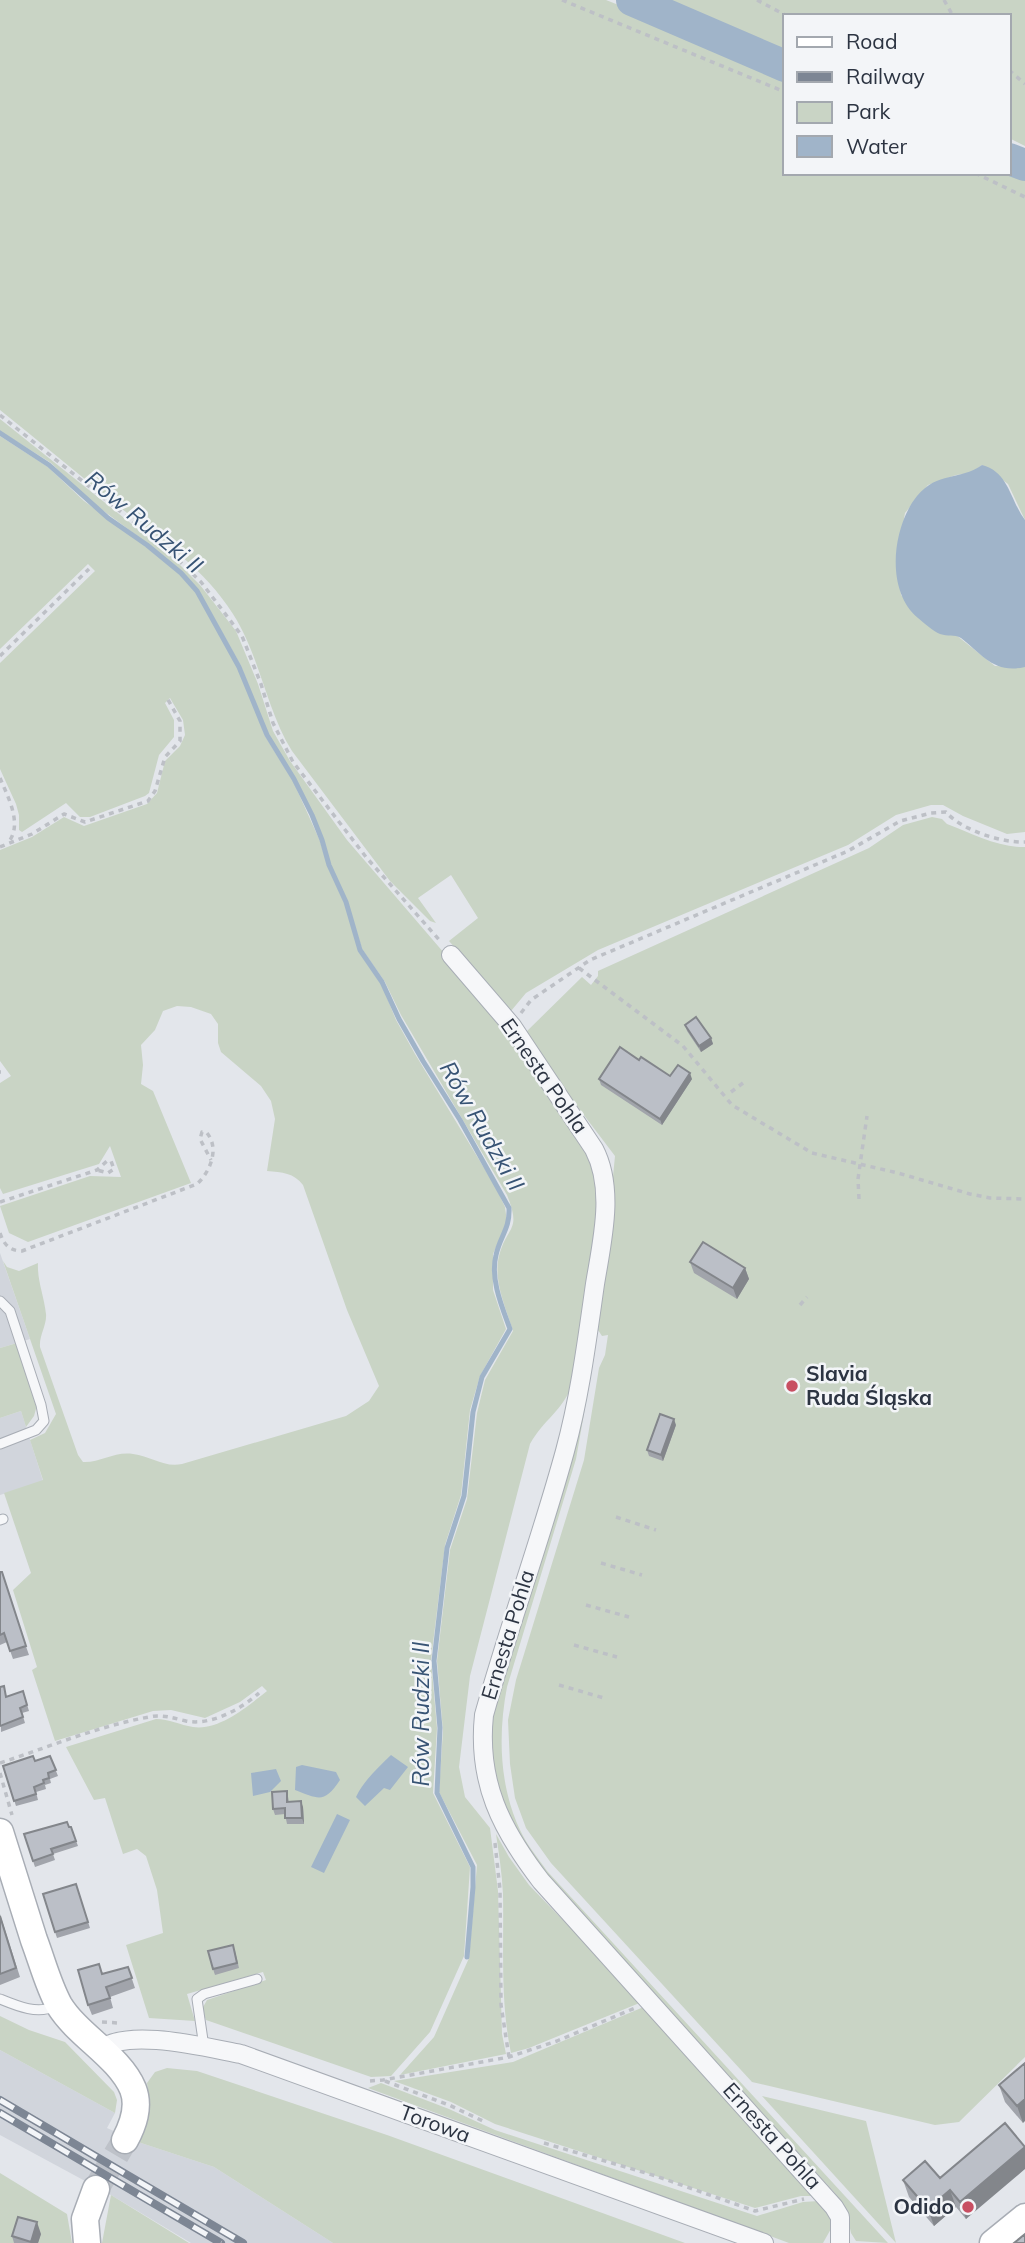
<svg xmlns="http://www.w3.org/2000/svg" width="1025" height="2243" font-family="Mulish,sans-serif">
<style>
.built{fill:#d1d5dc}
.green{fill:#c9d4c5}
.water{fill:#a0b4c9}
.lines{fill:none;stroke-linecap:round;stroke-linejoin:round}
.stream{stroke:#a0b4c9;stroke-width:5}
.river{stroke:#a0b4c9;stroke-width:32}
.secondary-tunnel{stroke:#bec2c9;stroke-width:26;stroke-dasharray:26 13;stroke-linecap:butt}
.lane-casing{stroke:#a8adb5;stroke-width:11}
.street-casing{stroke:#a8adb5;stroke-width:20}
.secondary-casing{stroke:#a8adb5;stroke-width:29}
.path{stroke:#bdc0c6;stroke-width:3.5;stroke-dasharray:5 5;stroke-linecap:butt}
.lane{stroke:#f6f7f9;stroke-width:9}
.street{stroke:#f6f7f9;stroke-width:18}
.secondary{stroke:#fff;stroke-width:26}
.rail-casing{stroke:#7d8694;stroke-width:8}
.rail{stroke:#f3f5f8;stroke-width:5;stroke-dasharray:16;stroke-linecap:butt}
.wall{fill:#a1a4ab}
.shaded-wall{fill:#83868b}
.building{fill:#bbbfc7;stroke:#83868b;stroke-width:2}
.poi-dot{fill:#c84f62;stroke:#f3f5f8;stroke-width:2.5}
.labels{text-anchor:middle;stroke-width:5;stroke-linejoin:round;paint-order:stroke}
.street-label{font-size:21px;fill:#2c3442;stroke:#f3f5f8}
.poi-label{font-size:21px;font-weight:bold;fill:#2c3442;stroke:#f3f5f8;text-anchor:start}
.water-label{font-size:23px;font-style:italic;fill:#375374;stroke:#f3f5f8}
</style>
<rect width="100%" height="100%" fill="#e3e6eb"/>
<!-- built -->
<path class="built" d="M0 1253 30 1339 0 1348Z
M21 1411 43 1481 0 1495V1418Z
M0 2050 115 2113 107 2128 138 2142 214 2167 333 2243H191L111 2195 0 2135Z"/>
<!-- green -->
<path class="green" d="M0 0H606L785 71V173H1009V160L1025 167V520L1008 484 982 465 971 473 956 475 928 485 905 513 897 559 901 595 941 634 956 635 995 666 1025 667V832L1007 834 963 816 943 805H931L896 815 848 845 598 950 526 993 511 1011 449 941 478 918 451 875 418 898 436 923 430 921 390 881 292 751C266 709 260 656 233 614 203 566 155 536 112 501 74 471 38 440 0 410Z
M645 0H1025V146L1009 138V16H785V58Z
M0 419 168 553 200 585 236 631 258 684 273 731 290 761 347 840 487 1003 593 1157 600 1224 573 1383C562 1412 544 1419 530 1444L470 1676 459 1767 465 1797 490 1828 498 1891 502 2034 506 2054 400 2075 434 2037 469 1958 477 1865 439 1792 443 1731 437 1661 450 1550 467 1499 477 1413 485 1380 513 1331C506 1308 493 1281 499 1256 507 1225 522 1232 507 1195L401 1015 385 982 362 949 348 903 330 865 324 842 296 779 268 735 241 666 199 591 182 572 147 543 86 498 51 463 0 431Z
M0 436 48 467 84 501 146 546 179 574 196 592 239 668 265 736 293 781 320 841 328 867 345 904 359 952 381 983 396 1020 415 1054 495 1186 505 1207 507 1222 493 1254V1290L506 1329 480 1376 470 1410 461 1495 445 1545 431 1660 437 1728 433 1793 470 1867 464 1956 430 2032 391 2076 371 2077 206 2020 202 2009 207 2000 266 1980 263 1972 187 1994 195 2021 149 2018 126 1945 163 1933 157 1890 146 1856 137 1849 123 1854 105 1798 94 1800 66 1747 156 1719C169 1719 180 1725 193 1727 219 1731 248 1706 267 1691L262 1686 240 1702 205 1718 171 1710 153 1711 55 1741 32 1670 37 1667 13 1590 31 1573 4 1493 43 1480 30 1440 45 1433 56 1414 3 1261 7 1267 19 1271 38 1263C37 1280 44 1296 46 1314 47 1325 39 1335 40 1347L78 1455 83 1462C100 1463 115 1451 133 1454 151 1456 164 1468 182 1464L346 1416 369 1401 379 1386 347 1310 303 1185C294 1173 282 1172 267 1171L275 1119 271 1101 261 1086 221 1052 218 1043V1024L211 1014 191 1007 177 1006 163 1011 155 1030 141 1045 143 1065 141 1084 153 1091 191 1183 28 1242 9 1233 0 1206 90 1176 121 1177 110 1146 99 1164 3 1194 0 1188V1083L11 1076 0 1061V850L32 837 64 817 84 826 147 804 157 793 165 761 180 746 185 735 183 720 170 698 165 703 174 720V737L159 755 149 793 145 796 90 817H80L66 803 22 832 19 830V815L16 804 0 769V663L95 571 88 564 0 649Z
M932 817 942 819 947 824C971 833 999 848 1025 847V2057L959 2122 935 2125 752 2082 551 1863 526 1828 515 1798 510 1764 508 1720 516 1680 584 1460 599 1368 605 1355 608 1335 602 1336 598 1330 615 1156 523 1035 582 977 591 985 598 976V971L869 848 903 825Z
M17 1343 37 1405 34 1416 26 1427 21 1411 0 1418V1348Z
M595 1351 576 1459 507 1687C498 1734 499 1785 520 1830 527 1845 538 1858 547 1871L888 2243 856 2241 851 2233 846 2210 834 2192 543 1876 498 1796 490 1748 493 1714 570 1457Z
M496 1834 509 1857 529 1885 642 2002 529 2048 511 2053C500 2001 504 1947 503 1894 502 1874 499 1854 496 1834Z
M646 2006 816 2196H801L755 2208 495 2124 451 2102 394 2081 513 2062Z
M0 2016 29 2030 65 2042 114 2092 117 2100 115 2113 0 2050Z
M167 2068 197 2071 387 2135 685 2243H333L214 2167 138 2142 150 2107 147 2083 155 2072Z
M381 2083 449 2109 495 2130 757 2216 803 2202 819 2201 829 2214 832 2227 823 2243H789L368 2088Z
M762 2096 866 2121 896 2243Z
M0 2173 67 2214 72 2243H0Z
M111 2195 189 2243H102Z"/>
<!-- water -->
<path class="water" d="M982 465C1009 472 1010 500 1025 520V667C994 674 983 655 961 638 954 634 948 637 940 634 933 631 924 623 918 618 885 591 892 527 917 496 938 471 959 481 982 465Z
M391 1755 408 1767 390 1790 384 1788 365 1806 356 1797C364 1780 378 1768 391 1755Z
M302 1765 336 1772 340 1780C324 1804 319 1799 295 1790L296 1767Z
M276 1769 281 1781 270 1792 253 1796 251 1773Z
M337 1814 350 1820 324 1873 311 1867Z"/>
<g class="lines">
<!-- stream -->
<path class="stream" d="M0 433 49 465 108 518 147 545 181 573 197 591 239 667 267 735 294 779 312 815 322 840 329 865 346 902 360 950 382 982 399 1019 423 1061 460 1120 509 1208C510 1229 500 1236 496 1255 490 1279 502 1307 510 1329L482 1377 473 1412 464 1496 447 1548 434 1661 440 1728 437 1793 473 1867V1887L467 1957"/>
<!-- river -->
<path class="river" d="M632 0 785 66
M1009 159 1025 165"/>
<!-- secondary-tunnel -->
<path class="secondary-tunnel" d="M96 2189 125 2140"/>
<defs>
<path id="lane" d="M0 1301 10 1311 41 1405 44 1421 36 1430 0 1444
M0 1520 3 1519
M0 1999C17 2006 38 2015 55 2006
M204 2047 197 1999 204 1994 257 1979"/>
<path id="street" d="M451 955 512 1026 594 1149C615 1189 602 1241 595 1284 587 1340 580 1396 565 1451 541 1539 509 1626 484 1715 477 1782 501 1829 541 1881L834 2207 840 2217V2243
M100 2050C127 2027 208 2048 241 2054L764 2243"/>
<path id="secondary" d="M0 1832C11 1868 23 1904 34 1940 42 1961 48 1985 59 2005 78 2036 119 2056 133 2089 140 2107 133 2125 125 2140
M87 2243 85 2219 96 2189
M993 2243 1025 2217"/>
</defs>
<!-- lane casing -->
<use href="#lane" class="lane-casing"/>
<!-- street casing -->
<use href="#street" class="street-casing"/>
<!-- secondary casing -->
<use href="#secondary" class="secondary-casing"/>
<!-- path -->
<path class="path" d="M562 0 785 92
M757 0 787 16
M944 0 953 16
M1009 70 1025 84
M975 173 1025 197
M0 415 166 548 201 582 242 636 261 684 273 723 293 762 366 857 441 942
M0 656 89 569
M0 778C7 795 22 822 10 840
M0 847 32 834 64 814 85 822 148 801 155 791 165 757 180 741V721L167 698
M579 968 683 1046 732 1105 812 1153 898 1173 970 1194 990 1198 1025 1199
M521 1013 531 1000 590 960 848 851 900 821 931 813 946 812C961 830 1002 843 1025 842
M0 1072H1
M731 1092 747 1080
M859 1199 858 1179 867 1116
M0 1202 97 1170 107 1161H111L114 1169 108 1173 97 1170
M0 1233C4 1245 10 1251 22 1251L197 1184C211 1171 220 1147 206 1132H202L200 1139 211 1160
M800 1305 807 1297
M616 1517 656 1530
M601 1563 642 1575
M586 1605 629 1617
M574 1645 617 1657
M559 1685 604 1698
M0 1763C49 1747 98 1726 149 1717 162 1714 173 1718 186 1721 211 1726 241 1709 259 1693
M0 1773 12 1815
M495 1843 500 1890 501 2005 509 2057
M102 2022 119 2023
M370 2081 383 2080 509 2057 557 2041 635 2008
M385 2081 449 2105 485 2122
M544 2143 656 2176 755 2211 804 2199"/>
<!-- lane -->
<use href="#lane" class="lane"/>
<!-- street -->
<use href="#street" class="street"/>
<!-- secondary -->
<use href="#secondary" class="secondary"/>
<defs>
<path id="rail" d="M0 2100 243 2243
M0 2113 221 2243"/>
</defs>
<!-- rail casing -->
<use href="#rail" class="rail-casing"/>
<!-- rail -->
<use href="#rail" class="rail"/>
</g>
<!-- wall -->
<path class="wall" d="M685 1025 711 1038 713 1044 701 1052 687 1031Z
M639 1060 670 1076 692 1079 662 1125 601 1085 599 1079Z
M690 1262 745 1268 749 1279 737 1299 694 1273Z
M676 1425 663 1461 649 1456 647 1450Z
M0 1572 29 1655 13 1659 7 1642 0 1645Z
M0 1687 7 1697 23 1691 29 1711 22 1713 25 1723 1 1732Z
M50 1756 58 1776 50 1779 51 1783 45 1785 46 1789 36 1792 38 1800 16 1806 3 1766 35 1761Z
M287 1791 289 1802 303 1807 304 1824H287L285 1814 275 1815 273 1809Z
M71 1827 78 1846 53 1854 55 1860 35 1867 24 1834Z
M76 1884 90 1928 57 1938 55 1932Z
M0 1914 20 1977 0 1985Z
M235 1951 239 1968 215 1975 213 1969Z
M128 1967 135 1988 110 1997 113 2008 92 2015 88 2005 103 1974Z
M1025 2063 1023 2123 1005 2102 999 2085Z
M1025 2146 966 2219 956 2207 934 2226 909 2197 903 2180 940 2178Z
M41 2234 38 2243H14L12 2236Z"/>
<!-- shaded-wall -->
<path class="shaded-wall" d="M711 1038 713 1044 701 1052 699 1046Z
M690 1073 692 1079 662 1125 660 1119Z
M745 1268 749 1279 737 1299 733 1288Z
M674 1419 676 1425 663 1461 661 1455Z
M301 1801 303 1807 304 1824 302 1818Z
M1025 2099V2121L1023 2123 1017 2106Z
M1025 2147V2169L966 2219 960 2202Z
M950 2190 956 2207 934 2226 928 2209Z
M37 2222 41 2234 38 2243H31Z"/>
<!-- building -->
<path class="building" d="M696 1017 711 1038 699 1046 685 1025Z
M620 1047 639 1060 641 1057 670 1076 678 1065 690 1073 660 1119 599 1079Z
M703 1242 745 1268 733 1288 690 1262Z
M660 1414 674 1419 661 1455 647 1450Z
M0 1572H2L26 1646 10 1651 4 1633 0 1635Z
M4 1686 6 1697 23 1691 27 1705 20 1708 23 1717 0 1726V1687Z
M33 1756 35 1761 50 1756 56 1770 48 1773 49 1778 43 1780 44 1783 34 1787 36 1794 14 1801 3 1766Z
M287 1791V1802L301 1801 302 1818H285V1808L273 1809 272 1792Z
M67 1822 69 1827H71L76 1841 51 1849 53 1854 33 1861 24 1834Z
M76 1884 88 1922 55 1932 43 1894Z
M0 1916 16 1968 0 1974Z
M233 1945 237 1963 213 1969 208 1951Z
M99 1964 102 1974 128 1967 132 1978 106 1987 110 1998 88 2005 78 1970Z
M1025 2063V2099L1017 2106 999 2085Z
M1005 2123 1025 2147 960 2202 950 2190 928 2209 903 2180 925 2161 940 2178Z
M18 2217 37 2222 31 2242 12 2236Z
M1025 2234V2243H1014Z"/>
<!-- markers -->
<g class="poi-dot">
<circle cx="792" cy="1386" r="7"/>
<circle cx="968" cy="2207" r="7"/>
</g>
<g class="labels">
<!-- street labels -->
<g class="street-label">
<text transform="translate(544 1076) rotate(55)" y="7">Ernesta Pohla</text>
<text transform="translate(508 1635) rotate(-73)" y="7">Ernesta Pohla</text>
<text transform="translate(435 2124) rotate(20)" y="7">Torowa</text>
<text transform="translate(772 2136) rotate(48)" y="7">Ernesta Pohla</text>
</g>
<!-- poi labels -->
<g class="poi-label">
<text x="806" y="1381">Slavia<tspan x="806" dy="24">Ruda Śląska</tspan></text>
<text x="954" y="2214" text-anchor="end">Odido</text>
</g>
<!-- water labels -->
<g class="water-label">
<text transform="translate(144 522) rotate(40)" y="8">Rów Rudzki II</text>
<text transform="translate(482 1126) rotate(60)" y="8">Rów Rudzki II</text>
<text transform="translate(421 1714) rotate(-90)" y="8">Rów Rudzki II</text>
</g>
</g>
<!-- legend -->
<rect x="783" y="14" width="228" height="161" fill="#f3f5f8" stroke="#a3a8af" stroke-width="2"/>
<rect x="797" y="37" width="35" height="10" fill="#ffffff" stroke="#a3a8af" stroke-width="2"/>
<text x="846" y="49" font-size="21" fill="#2c3442">Road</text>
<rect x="797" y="72" width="35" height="10" fill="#7d8694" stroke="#a3a8af" stroke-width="2"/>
<text x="846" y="84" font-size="21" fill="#2c3442">Railway</text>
<rect x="797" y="102" width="35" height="21" fill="#c9d4c5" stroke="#a3a8af" stroke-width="2"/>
<text x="846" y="119" font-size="21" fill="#2c3442">Park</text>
<rect x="797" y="136" width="35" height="21" fill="#a0b4c9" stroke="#a3a8af" stroke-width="2"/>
<text x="846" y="154" font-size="21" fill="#2c3442">Water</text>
</svg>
